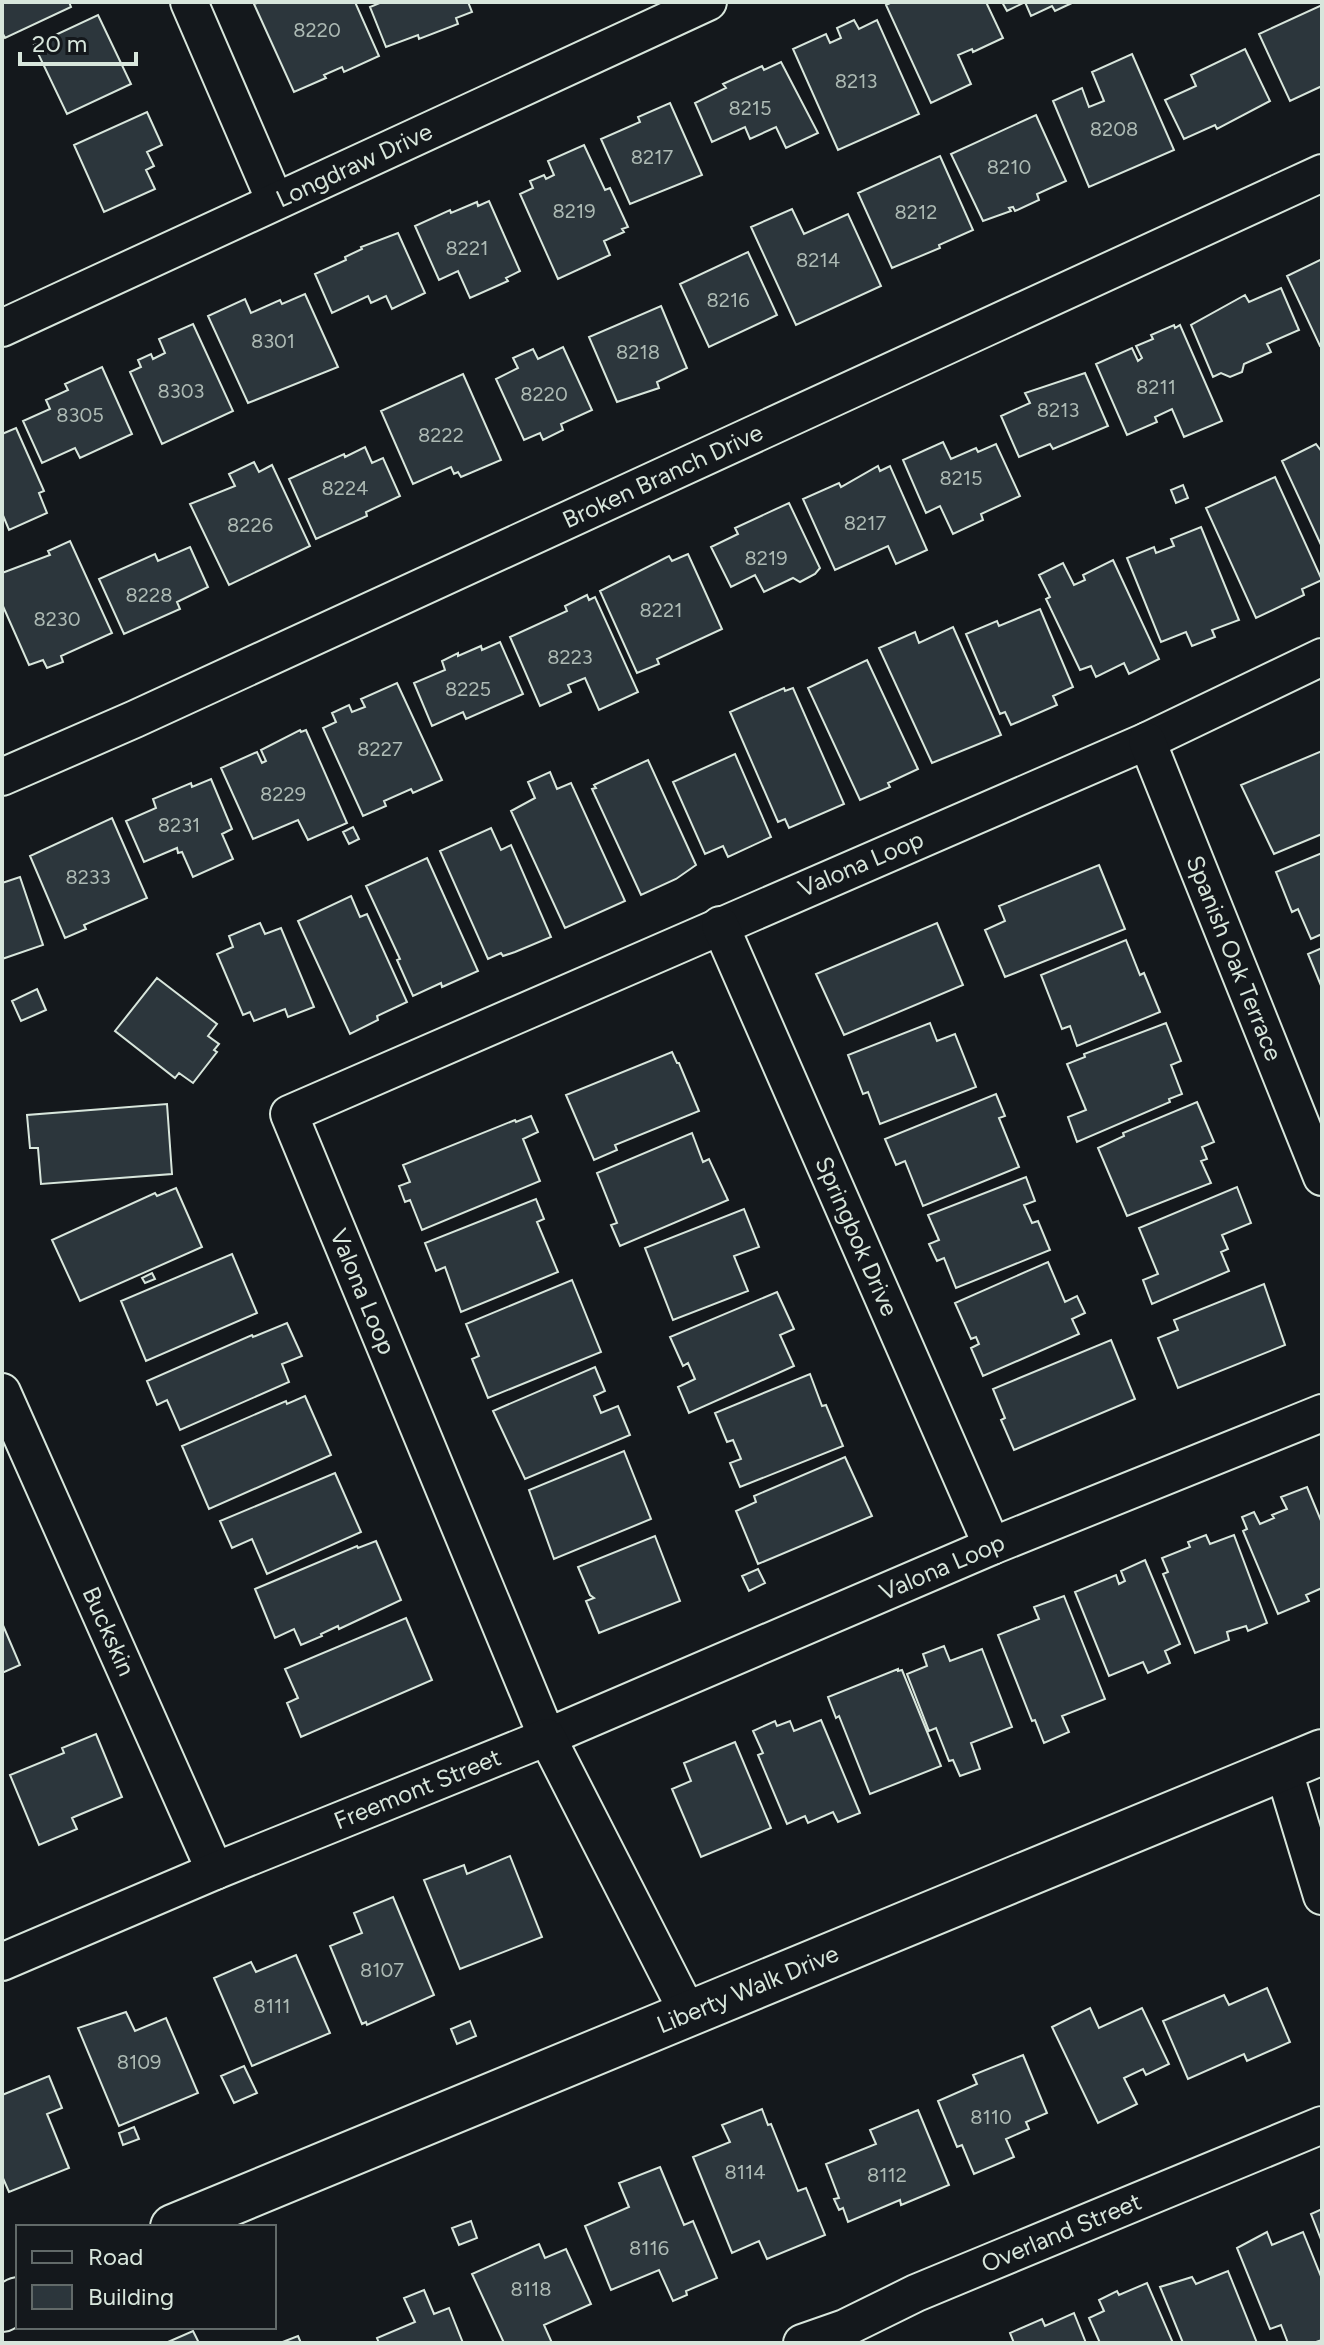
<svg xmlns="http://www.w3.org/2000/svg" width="1324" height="2345" font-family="Figtree,sans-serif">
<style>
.building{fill:#2c363c;stroke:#d8e6dc;stroke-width:2}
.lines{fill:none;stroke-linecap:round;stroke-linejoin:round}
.minor-casing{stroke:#d8e6dc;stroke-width:40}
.tertiary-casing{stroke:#d8e6dc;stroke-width:48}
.minor{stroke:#14181c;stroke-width:36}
.tertiary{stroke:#14181c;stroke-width:44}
.labels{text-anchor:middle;stroke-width:6;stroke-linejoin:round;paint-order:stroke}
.number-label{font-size:20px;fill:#adbab4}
.street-label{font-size:24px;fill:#d8e6dc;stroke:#14181c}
</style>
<rect width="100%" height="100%" fill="#14181c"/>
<!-- building -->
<path class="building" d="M2 2H69L71 7 5 38 2 32Z
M260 2H355L379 56 344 72 342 67 324 75 326 78 294 92 254 4Z
M382 2H468L472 12 456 18 458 24 419 39 418 35 386 47 370 7Z
M892 2H986L1003 38 973 52 972 49 958 55 971 84 931 103 886 5Z
M1002 2H1074L1055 11 1052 6 1031 16 1025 2 1007 11Z
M1322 5V86L1290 101 1259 34Z
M98 15 131 84 67 114 34 45Z
M854 20 859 29 877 20 919 114 838 150 793 49 826 34 830 43 841 38 837 28Z
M1245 49 1270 101 1217 129 1215 125 1184 139 1165 100 1196 86 1191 75Z
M1132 54 1174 150 1089 187 1053 101 1082 88 1089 107 1104 101 1092 72Z
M781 62 818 133 786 148 776 127 750 139 745 127 712 142 695 103 726 88 723 84 762 66 764 70Z
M670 103 702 175 630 204 601 139 640 122 638 117Z
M147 112 162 145 147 152 154 166 146 170 155 189 104 212 74 145Z
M1036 115 1066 181 1037 194 1039 200 1015 211 1013 207 1009 208 1011 211 983 221 951 154Z
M584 145 605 190 610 188 628 227 622 229 624 232 604 241 610 255 558 279 520 194 533 188 530 181 544 175 546 179 554 175 548 161Z
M940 156 973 230 939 245 940 248 892 268 858 193Z
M489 201 520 271 506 278 508 281 470 298 458 271 439 280 415 226 450 210 451 213 477 202 478 206Z
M792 209 804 234 848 214 881 286 796 325 751 227Z
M398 233 425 293 392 309 386 296 371 303 368 296 332 313 315 274 346 260 345 257 362 249 361 247Z
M748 252 777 315 709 347 680 284Z
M1322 259V345L1320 346 1287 276Z
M1281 288 1299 330 1267 344 1271 352 1244 364 1242 372 1230 377 1221 373 1213 377 1191 325 1245 295 1249 302Z
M305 294 338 367 248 403 208 316 245 299 251 313 280 300 282 304Z
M661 306 687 368 657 382 659 388 617 402 589 337Z
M193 324 233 411 162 444 130 372 141 367 138 360 151 354 153 359 165 353 159 339Z
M1174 325 1175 328 1180 325 1222 421 1184 437 1172 409 1155 417 1157 422 1127 435 1096 364 1132 348 1138 361 1142 358 1136 346 1153 339 1151 335Z
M563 347 592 410 561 424 563 430 543 440 540 433 524 440 496 379 518 368 513 358 533 349 538 359Z
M102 367 132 434 80 458 75 448 42 463 23 421 50 409 46 400 68 390 65 384Z
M1085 373 1108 426 1053 449 1050 444 1019 457 1001 416 1030 403 1025 393Z
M463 374 501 460 461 477 458 472 454 474 451 467 413 484 381 411Z
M16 428 44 491 39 493 47 513 9 530 2 513V434Z
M943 442 951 459 976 448 978 452 996 444 1020 496 981 514 983 520 953 534 940 506 926 513 903 460Z
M1316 444 1322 452V547L1282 461Z
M365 447 372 463 383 458 400 496 366 512 367 516 316 539 289 479 344 454 345 457Z
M254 462 259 472 272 465 310 546 229 585 190 504 235 486 229 474Z
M878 466 880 471 890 466 927 550 896 564 888 546 835 570 803 499 839 483 841 487Z
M1275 477 1322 580 1302 589 1304 595 1256 618 1206 508Z
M1183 485 1188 498 1176 503 1171 490Z
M789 503 820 568 815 574 800 582 793 578 764 592 755 575 731 587 711 547 738 534 735 528Z
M1201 527 1239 620 1212 630 1215 637 1192 646 1186 632 1161 642 1127 558 1154 547 1156 553 1174 546 1171 539Z
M70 541 112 633 61 656 63 662 47 668 43 660 29 665 2 604V573L50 555 48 551Z
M190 547 208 587 177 602 180 609 124 634 99 579 155 554 158 561Z
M688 554 722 629 657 659 659 664 637 673 600 591 669 556 672 561Z
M1113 560 1159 659 1129 674 1124 663 1096 677 1091 666 1080 670 1046 599 1050 597 1039 575 1063 563 1074 585 1085 580 1083 575Z
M587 595 589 600 595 597 638 692 599 710 585 678 568 685 571 692 540 706 510 637 567 611 565 606Z
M1040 609 1073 687 1053 696 1057 705 1011 725 1005 712 1000 714 966 634 997 621 999 626Z
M953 627 1001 735 932 763 879 648 915 632 919 643Z
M500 642 523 694 466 719 463 712 432 726 414 683 445 670 442 661 458 653V656L481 646 482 650Z
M867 660 918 769 888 783 890 787 860 800 808 688Z
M397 683 442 780 413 793 411 789 384 801 386 806 363 816 323 728 336 722 332 713 349 705 352 712 365 707 361 699Z
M784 688 785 691 793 688 844 804 789 828 785 819 778 822 730 712Z
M300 730 301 732 306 730 347 823 308 840 298 820 253 839 221 768 257 752 262 763 266 761 261 750Z
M1322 751V834L1274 854 1241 785Z
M735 754 771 837 728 857 723 846 705 854 673 782Z
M648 760 696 865 676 879 641 895 592 789 596 788 594 785Z
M550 772 557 789 571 783 625 901 565 928 511 811 535 798 528 782Z
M211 779 232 829 222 834 233 859 193 877 182 852 178 853 177 848 144 862 126 821 156 808 153 799 191 783 192 787Z
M112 818 147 898 84 925 86 929 65 938 30 856Z
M353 827 359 839 349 844 343 832Z
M491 828 501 850 511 845 551 937 515 952 503 956 501 953 488 959 440 851Z
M1322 853V934L1311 939 1298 909 1292 912 1276 872Z
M427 858 478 971 442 987 441 983 413 996 397 960 400 959 366 886Z
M1099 865 1125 929 1005 977 985 930 1005 921 999 906Z
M20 877 43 945 2 959V883Z
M351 896 360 917 367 914 407 1002 377 1016 378 1020 350 1034 298 921Z
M260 923 265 934 281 928 314 1007 288 1017 285 1009 254 1021 250 1012 243 1015 217 954 233 947 229 936Z
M937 923 963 985 844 1035 816 974Z
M1126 940 1140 975 1144 973 1160 1012 1077 1046 1070 1026 1062 1029 1041 975Z
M1322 948V988L1308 954Z
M157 978 217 1024 208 1036 219 1044 214 1050 217 1052 193 1083 179 1073 175 1078 115 1031Z
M37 989 46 1010 21 1021 12 1001Z
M930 1023 937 1041 955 1034 976 1087 880 1124 868 1092 863 1094 848 1055Z
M1166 1023 1181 1061 1171 1065 1182 1094 1169 1099 1170 1102 1077 1142 1068 1117 1086 1110 1067 1064 1085 1057 1084 1054Z
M672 1052 677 1063H679L699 1111 615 1145 617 1150 594 1160 566 1095Z
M996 1094 1005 1116 999 1118 1019 1167 923 1206 905 1161 896 1165 885 1139Z
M1197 1102 1214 1142 1202 1147 1207 1159 1201 1161 1211 1183 1127 1216 1098 1148 1124 1136 1123 1133Z
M167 1104 172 1174 41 1184 38 1148H30L27 1115Z
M531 1116 538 1132 523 1139 540 1181 422 1230 410 1200 405 1202 399 1186 410 1182 403 1165 515 1120 516 1122Z
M692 1133 703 1162 709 1159 728 1200 620 1246 611 1225 617 1223 597 1173Z
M1026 1177 1035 1201 1024 1205 1032 1223 1038 1221 1050 1250 956 1288 944 1258 937 1261 929 1244 939 1240 928 1215Z
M1237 1187 1251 1223 1222 1235 1228 1249 1221 1252 1229 1271 1152 1304 1143 1280 1158 1274 1139 1228Z
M176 1188 202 1247 80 1301 52 1240 155 1193 157 1196Z
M536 1199 544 1219 537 1222 558 1272 461 1312 445 1267 436 1271 425 1243Z
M744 1209 759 1247 734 1256 748 1291 673 1320 645 1248Z
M232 1254 257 1313 146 1361 121 1301Z
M1048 1262 1065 1302 1077 1296 1085 1313 1072 1319 1079 1334 983 1376 971 1348 979 1344 976 1337 971 1339 955 1303Z
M152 1273 155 1279 145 1283 142 1278Z
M572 1280 601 1352 488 1398 472 1359 479 1356 466 1324Z
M1264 1284 1285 1345 1178 1388 1158 1338 1178 1330 1174 1320Z
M777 1292 794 1329 780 1335 794 1366 689 1413 678 1387 695 1379 688 1363 683 1366 670 1337Z
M287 1323 302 1356 282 1364 289 1382 180 1430 167 1400 157 1405 147 1381 252 1335 253 1337Z
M1111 1340 1135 1399 1014 1450 1001 1420 1005 1418 993 1389Z
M595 1367 605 1391 594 1396 601 1413 618 1406 630 1435 525 1479 493 1411Z
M810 1374 822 1406 826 1405 843 1446 740 1487 730 1463 741 1459 733 1440 727 1442 715 1413Z
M305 1396 331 1455 209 1509 182 1446 286 1401 287 1404Z
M624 1451 651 1519 554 1559 529 1490Z
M845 1457 872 1516 758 1564 736 1511 756 1502 754 1496Z
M335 1473 361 1532 267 1574 252 1539 232 1548 220 1521Z
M1307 1487 1322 1523V1588L1306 1595 1309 1601 1278 1614 1243 1531 1247 1529 1242 1517 1254 1512 1260 1524 1274 1518 1272 1515 1287 1509 1281 1497Z
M1206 1535 1210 1544 1234 1535 1267 1623 1248 1631 1246 1626 1227 1632 1229 1640 1195 1653 1163 1574 1168 1572 1162 1558 1190 1547 1188 1542Z
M655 1536 680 1601 599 1633 586 1601 594 1598 590 1595 578 1567Z
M376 1541 401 1600 339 1629 338 1626 321 1634 322 1636 301 1645 294 1629 275 1638 255 1589 357 1546 358 1548Z
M1145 1560 1180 1644 1165 1651 1170 1663 1148 1673 1143 1662 1109 1676 1075 1592 1116 1575 1119 1584 1125 1581 1121 1571Z
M758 1569 765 1583 749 1591 742 1576Z
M1064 1596 1105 1699 1062 1716 1069 1732 1044 1743 1035 1720 1032 1721 998 1635 1039 1619 1034 1607Z
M406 1618 432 1680 301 1737 287 1703 298 1698 285 1669Z
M2 1623 20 1665 2 1673Z
M944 1646 950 1661 982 1649 1012 1727 971 1743 980 1769 960 1776 953 1760 949 1761 936 1728 929 1731 907 1674 927 1666 923 1654Z
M898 1669V1671L902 1670 941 1766 870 1794 839 1716 836 1718 828 1697Z
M821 1720 860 1813 838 1822 833 1812 808 1823 805 1816 787 1824 758 1755 763 1753 753 1731 775 1721 777 1726 790 1721 794 1731Z
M96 1734 122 1797 74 1817 72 1818 77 1829 39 1845 10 1775 64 1753 62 1748Z
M735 1742 771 1828 701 1857 672 1789 691 1781 684 1763Z
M510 1856 542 1937 460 1969 424 1880 464 1865 467 1874Z
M393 1897 434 1995 367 2025 366 2022 362 2024 330 1946 362 1933 354 1913Z
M296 1955 330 2033 252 2066 214 1978 251 1962 256 1972Z
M1267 1988 1290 2042 1247 2061 1244 2054 1188 2079 1163 2021 1224 1995 1229 2005Z
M1090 2008 1099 2028 1142 2008 1169 2064 1146 2075 1143 2069 1124 2078 1137 2104 1098 2123 1052 2027Z
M126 2012 135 2031 166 2018 198 2093 119 2126 78 2028Z
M470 2021 476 2036 457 2044 451 2029Z
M1023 2055 1047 2113 1026 2122 1029 2129 1006 2139 1014 2157 974 2174 962 2145 957 2147 938 2101 977 2084 973 2075Z
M244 2066 257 2093 234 2103 221 2076Z
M49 2076 62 2108 47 2114 69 2168 9 2192 2 2176V2095Z
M762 2109 768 2125 771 2124 798 2191 806 2188 825 2235 767 2259 759 2241 732 2253 693 2157 730 2142 722 2125Z
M918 2110 949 2185 901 2205 900 2200 848 2222 843 2208 839 2210 834 2199 839 2198 826 2164 876 2144 870 2130Z
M134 2127 139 2139 123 2145 119 2133Z
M660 2167 684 2225 693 2221 717 2278 686 2291 687 2295 673 2301 659 2270 611 2290 585 2226 629 2207 619 2183Z
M1322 2209V2242L1311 2214Z
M471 2221 477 2238 459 2245 452 2228Z
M1267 2232 1272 2245 1303 2232 1322 2279V2340L1313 2343H1288L1281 2325 1270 2329 1237 2248Z
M539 2244 545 2258 566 2249 591 2304 544 2325 552 2343H504L472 2274Z
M1228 2271 1257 2343H1183L1160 2287 1192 2277 1196 2284Z
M1147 2283 1173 2343H1100L1089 2318 1104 2311 1099 2300 1117 2291 1119 2295Z
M424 2290 434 2314 449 2308 463 2343H379L377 2338 415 2322 404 2298Z
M1074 2313 1086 2343H1014L1010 2333 1042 2319 1045 2326Z
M193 2331 199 2343H168V2342Z
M298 2336 301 2343H280Z"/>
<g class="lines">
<defs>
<g id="minor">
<path d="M189 2 275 201"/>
<path id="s1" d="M2 328 708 2"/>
<path id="s2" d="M1322 657 1147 741 289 1114 547 1737 992 1546 1322 1413"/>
<path id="s3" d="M1147 741 1322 1177"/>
<path id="s4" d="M2 777 135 719 1322 173"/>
<path id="s5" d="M720 925 992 1546"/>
<path id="s6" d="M2 1392 215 1871"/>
<path d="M1283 1768 1322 1896"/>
<path id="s7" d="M2 1962 215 1871 547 1737 688 2013"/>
<path id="s8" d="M802 2343 845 2328 916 2293 1322 2125"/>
</g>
<g id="tertiary">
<path id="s9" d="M173 2227 1322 1752"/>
<path d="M2 2309 18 2300"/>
</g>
</defs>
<!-- minor casing -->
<use href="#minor" class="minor-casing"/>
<!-- tertiary casing -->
<use href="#tertiary" class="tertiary-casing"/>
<!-- minor -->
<use href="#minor" class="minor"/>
<!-- tertiary -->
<use href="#tertiary" class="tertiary"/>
</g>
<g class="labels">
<!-- number labels -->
<g class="number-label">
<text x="317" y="37">8220</text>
<text x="856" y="88">8213</text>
<text x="750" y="115">8215</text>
<text x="1114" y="136">8208</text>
<text x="652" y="164">8217</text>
<text x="1009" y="174">8210</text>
<text x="574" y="218">8219</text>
<text x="916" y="219">8212</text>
<text x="467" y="255">8221</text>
<text x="818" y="267">8214</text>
<text x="728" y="307">8216</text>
<text x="273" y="348">8301</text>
<text x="638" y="359">8218</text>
<text x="1156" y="394">8211</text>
<text x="181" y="398">8303</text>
<text x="544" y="401">8220</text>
<text x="1058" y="417">8213</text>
<text x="80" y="422">8305</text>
<text x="441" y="442">8222</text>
<text x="961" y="485">8215</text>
<text x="345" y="495">8224</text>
<text x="865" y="530">8217</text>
<text x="250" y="532">8226</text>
<text x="766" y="565">8219</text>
<text x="149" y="602">8228</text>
<text x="661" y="617">8221</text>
<text x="57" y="626">8230</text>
<text x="570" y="664">8223</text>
<text x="468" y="696">8225</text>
<text x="380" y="756">8227</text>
<text x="283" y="801">8229</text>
<text x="179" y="832">8231</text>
<text x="88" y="884">8233</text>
<text x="382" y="1977">8107</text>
<text x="272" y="2013">8111</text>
<text x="139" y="2069">8109</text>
<text x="991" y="2124">8110</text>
<text x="745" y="2179">8114</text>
<text x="887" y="2182">8112</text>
<text x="649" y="2255">8116</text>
<text x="531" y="2296">8118</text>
</g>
<!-- street labels -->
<g class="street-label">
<text dy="8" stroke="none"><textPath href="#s1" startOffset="388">Longdraw Drive</textPath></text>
<text dy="8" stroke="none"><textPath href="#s4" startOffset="726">Broken Branch Drive</textPath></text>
<text transform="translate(861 864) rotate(-23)" y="8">Valona Loop</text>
<text dy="8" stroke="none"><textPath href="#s3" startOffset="234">Spanish Oak Terrace</textPath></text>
<text dy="8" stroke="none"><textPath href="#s5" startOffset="340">Springbok Drive</textPath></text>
<text dy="8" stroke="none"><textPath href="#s2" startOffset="1322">Valona Loop</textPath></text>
<text dy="8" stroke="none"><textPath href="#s2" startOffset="2234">Valona Loop</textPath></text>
<text dy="8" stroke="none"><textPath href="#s6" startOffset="262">Buckskin</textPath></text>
<text dy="8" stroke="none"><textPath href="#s7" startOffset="450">Freemont Street</textPath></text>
<text dy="8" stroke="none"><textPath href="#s9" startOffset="622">Liberty Walk Drive</textPath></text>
<text dy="8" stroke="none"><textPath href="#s8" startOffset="282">Overland Street</textPath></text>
</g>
</g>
<!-- border -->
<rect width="1324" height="2345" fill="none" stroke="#d8e6dc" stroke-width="8"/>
<!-- legend -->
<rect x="16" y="2225" width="260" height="104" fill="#14181c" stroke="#626a69" stroke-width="2"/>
<rect x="32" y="2251" width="40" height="12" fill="#14181c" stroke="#626a69" stroke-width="2"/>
<text x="88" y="2265" font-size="24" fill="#d8e6dc">Road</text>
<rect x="32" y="2285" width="40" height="24" fill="#2c363c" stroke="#626a69" stroke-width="2"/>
<text x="88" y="2305" font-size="24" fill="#d8e6dc">Building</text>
<!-- scale -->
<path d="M20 52v12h116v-12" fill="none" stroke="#d8e6dc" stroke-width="4"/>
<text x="32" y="52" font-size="24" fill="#d8e6dc" stroke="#14181c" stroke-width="6" paint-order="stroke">20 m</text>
</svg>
